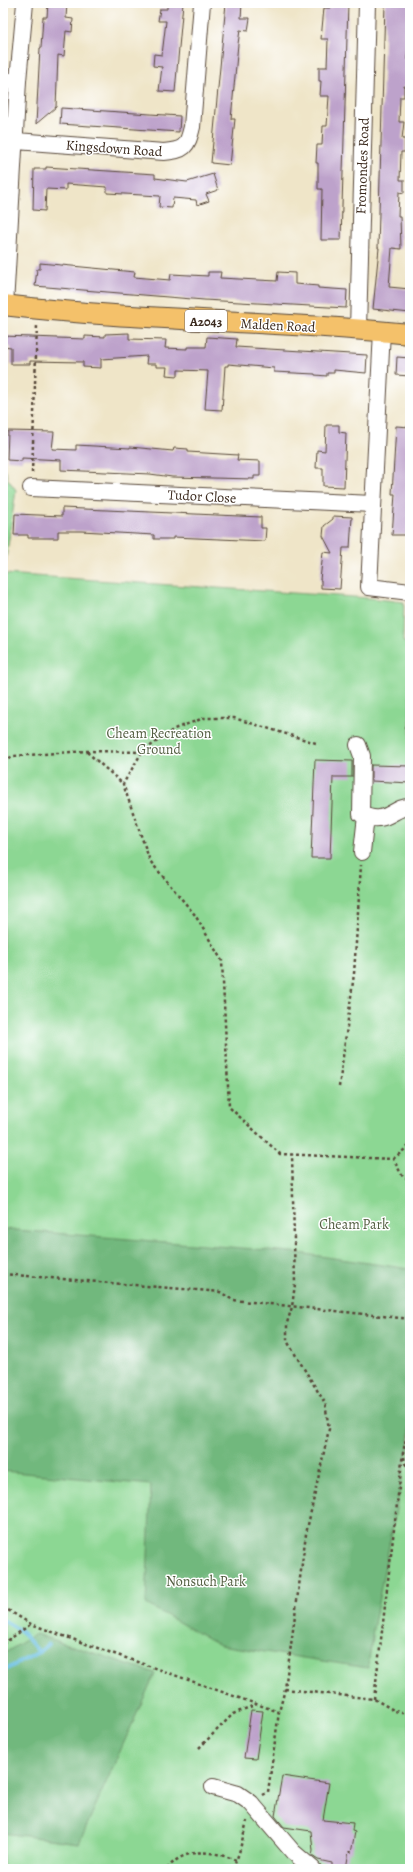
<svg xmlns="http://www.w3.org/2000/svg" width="413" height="1872" font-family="Alegreya,serif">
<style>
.green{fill:#8cd793;stroke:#648058}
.forest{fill:#71b87d;stroke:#56714e}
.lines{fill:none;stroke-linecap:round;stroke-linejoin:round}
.stream{stroke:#65bee2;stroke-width:4}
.building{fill:#bda2cb}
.minor-casing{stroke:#564638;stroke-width:18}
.major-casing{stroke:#564638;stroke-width:22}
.path{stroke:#564638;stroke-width:2.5;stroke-dasharray:3 3;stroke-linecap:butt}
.minor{stroke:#fff;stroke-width:16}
.major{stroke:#f4c16b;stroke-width:20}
.labels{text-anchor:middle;stroke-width:3;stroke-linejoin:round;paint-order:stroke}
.shield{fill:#fff;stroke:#766a62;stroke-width:1}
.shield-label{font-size:13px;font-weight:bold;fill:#3b2a1e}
.street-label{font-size:14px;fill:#3b2a1e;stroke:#fff}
.park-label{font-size:14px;fill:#535e41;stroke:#fff}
</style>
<rect width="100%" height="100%" fill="#fff"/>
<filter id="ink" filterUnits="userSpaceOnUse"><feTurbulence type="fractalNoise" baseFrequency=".025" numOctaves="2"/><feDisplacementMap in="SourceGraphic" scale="8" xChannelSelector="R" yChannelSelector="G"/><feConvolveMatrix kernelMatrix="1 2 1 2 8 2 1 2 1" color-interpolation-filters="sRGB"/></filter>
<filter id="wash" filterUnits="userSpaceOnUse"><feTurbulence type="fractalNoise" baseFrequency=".012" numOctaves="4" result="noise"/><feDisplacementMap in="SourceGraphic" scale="16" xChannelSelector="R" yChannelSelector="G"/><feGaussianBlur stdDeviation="0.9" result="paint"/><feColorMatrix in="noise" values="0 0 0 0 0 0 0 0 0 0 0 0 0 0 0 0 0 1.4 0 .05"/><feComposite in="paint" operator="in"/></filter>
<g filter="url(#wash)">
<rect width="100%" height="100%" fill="#efe5c8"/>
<!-- green -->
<path class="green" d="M3 470 6 471 7 478 16 490 4 574 369 598 404 602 403 642H410V1869H3Z"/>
<!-- forest -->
<path class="forest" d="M3 1229 291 1252 410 1269V1437L373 1629 368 1668 220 1645 146 1604 151 1485 3 1471Z
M36 1634 155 1673 79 1843 3 1833V1654Z"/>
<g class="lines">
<!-- stream -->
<path class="stream" d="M3 1620 21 1631 39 1652
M3 1671 39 1652 49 1644"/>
</g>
<g id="blocks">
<!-- building -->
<path class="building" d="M48 3H67L66 18 73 19 72 32 66 31 64 56 58 55 56 107 36 124 40 48H41L43 17H47Z
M167 3H183L175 92 159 91 162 67 153 66 154 54 162 55 166 21H158L160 9H167Z
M226 3H242L241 18H250L248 31 240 30 238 44 231 119H235L230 165 211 163Z
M331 3H348L341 240H321L322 189H318V163H316L317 145H322L323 126H327L329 96H320L321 81H319V67H327L328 39H321L324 8H331Z
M385 3H410L407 59H410L409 87 404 86V97H400L399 122H404L402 139H405V152H401L400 180H404V193L399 192 398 216H400L401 249 392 248 389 287 410 289V313L373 309 379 248H378Z
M61 108 180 116 179 132 60 124Z
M46 167 155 174V178L187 182 213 174 218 190 206 194 209 201 197 205 196 200 173 198 172 208 159 207 160 196 107 193V187L66 184V190L46 189 45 211 33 210 34 169H46Z
M40 263 135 272 134 277 170 280 171 274 208 276V272H221L220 278 277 281 278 272 295 273V284L318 286V288L347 290 346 308 204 300 35 286 37 269H40Z
M129 333V339L166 340 165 348 187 349V347H206L207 337 237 339 236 347 367 355 366 373 334 370V373H327V376L315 375V374L274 372V368L228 364V366H225L222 410 205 409 208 371 178 370V376L166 375 167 367H156V364H146L147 356 101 359V368L83 367V362L30 361V364H11V347L3 346V336L85 339V336L105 337V334Z
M397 357 410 358V376L396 375Z
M326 425H339V432L346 433 344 487 323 486V468H316L317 450 325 451Z
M396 426 410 427V535H392L395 494H392Z
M8 431 54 432 52 449 76 450V445L130 448V447L173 451 174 448 188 449V452L238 455 237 460 260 461V476H254V479L172 477 150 474 61 470V460L22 458V461L7 460Z
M62 508 261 517V528H266L265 541 173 537V539H154V535L81 531H58V538H28V535H14L15 514 62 516Z
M333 516 352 517 350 548H343L340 589 321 588V580H320L323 552 332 553 323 536 324 526 333 519Z
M315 760 352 761V777H333L330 858H311Z
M371 765 410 766V783L371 781Z
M251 1710 263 1711 256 1759 244 1758Z
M282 1776 329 1783 323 1820 353 1823 352 1831 355 1832 351 1853 349 1851 346 1869 332 1866V1863L318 1860 312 1856 313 1851 311 1831 284 1827 275 1816Z"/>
</g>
</g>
<g filter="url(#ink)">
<use href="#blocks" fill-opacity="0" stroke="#564638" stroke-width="1"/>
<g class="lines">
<defs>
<path id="minor" d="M3 81H18
M16 141 164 152C184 150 187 148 192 127L202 3
M5 305 18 81 25 3
M358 329 367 3
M382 331 369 587 410 592
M31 488 373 504
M358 745 362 756 361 814C387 827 393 806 410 807
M362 852 366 816
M213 1787 238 1794 251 1803 293 1852 313 1869"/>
<path id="major" d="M3 305C138 321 275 320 410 334"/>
</defs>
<!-- minor casing -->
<use href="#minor" class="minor-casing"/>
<!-- major casing -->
<use href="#major" class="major-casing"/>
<!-- path -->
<path class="path" d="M32 473 37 325
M404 727 410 728
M87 752 123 784
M142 752 123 784 150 861 195 915 222 961 229 1107 280 1154 393 1159 403 1177 410 1179
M3 759H8L13 756 87 751 142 752 174 729 204 718H234L316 743
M339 1087 354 974 361 865
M393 1159 410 1145
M3 1274 220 1292 233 1300 410 1319
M404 1457 405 1463 410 1471
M3 1607 31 1624 58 1634 279 1712
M3 1644 31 1624
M285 1689 374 1699 395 1711 410 1715
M374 1699 403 1453 410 1420
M199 1748 233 1714 257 1704
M263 1795 268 1792 279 1712 285 1689 306 1534 329 1429 325 1403 287 1341V1323L292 1307 295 1284 292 1154
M167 1869C185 1846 213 1851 236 1860
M233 1869 239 1853 247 1821"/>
<!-- minor -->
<use href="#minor" class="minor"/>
<!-- major -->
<use href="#major" class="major"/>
</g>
</g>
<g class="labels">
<!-- shield labels -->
<rect class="shield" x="185" y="310" width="42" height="22" rx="3"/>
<g class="shield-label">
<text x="206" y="326">A2043</text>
</g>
<!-- street labels -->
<g class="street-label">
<text transform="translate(114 148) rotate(4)" y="5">Kingsdown Road</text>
<text transform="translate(362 166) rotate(-88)" y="5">Fromondes Road</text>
<text transform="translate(278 325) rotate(3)" y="5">Malden Road</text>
<text transform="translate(202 496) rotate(3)" y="5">Tudor Close</text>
</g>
<!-- park labels -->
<g class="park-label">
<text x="159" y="738">Cheam Recreation<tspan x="159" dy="16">Ground</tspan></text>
<text x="354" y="1229">Cheam Park</text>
<text x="206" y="1586">Nonsuch Park</text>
</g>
</g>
<!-- margin -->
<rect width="413" height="1872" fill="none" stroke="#fff" stroke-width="16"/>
</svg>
